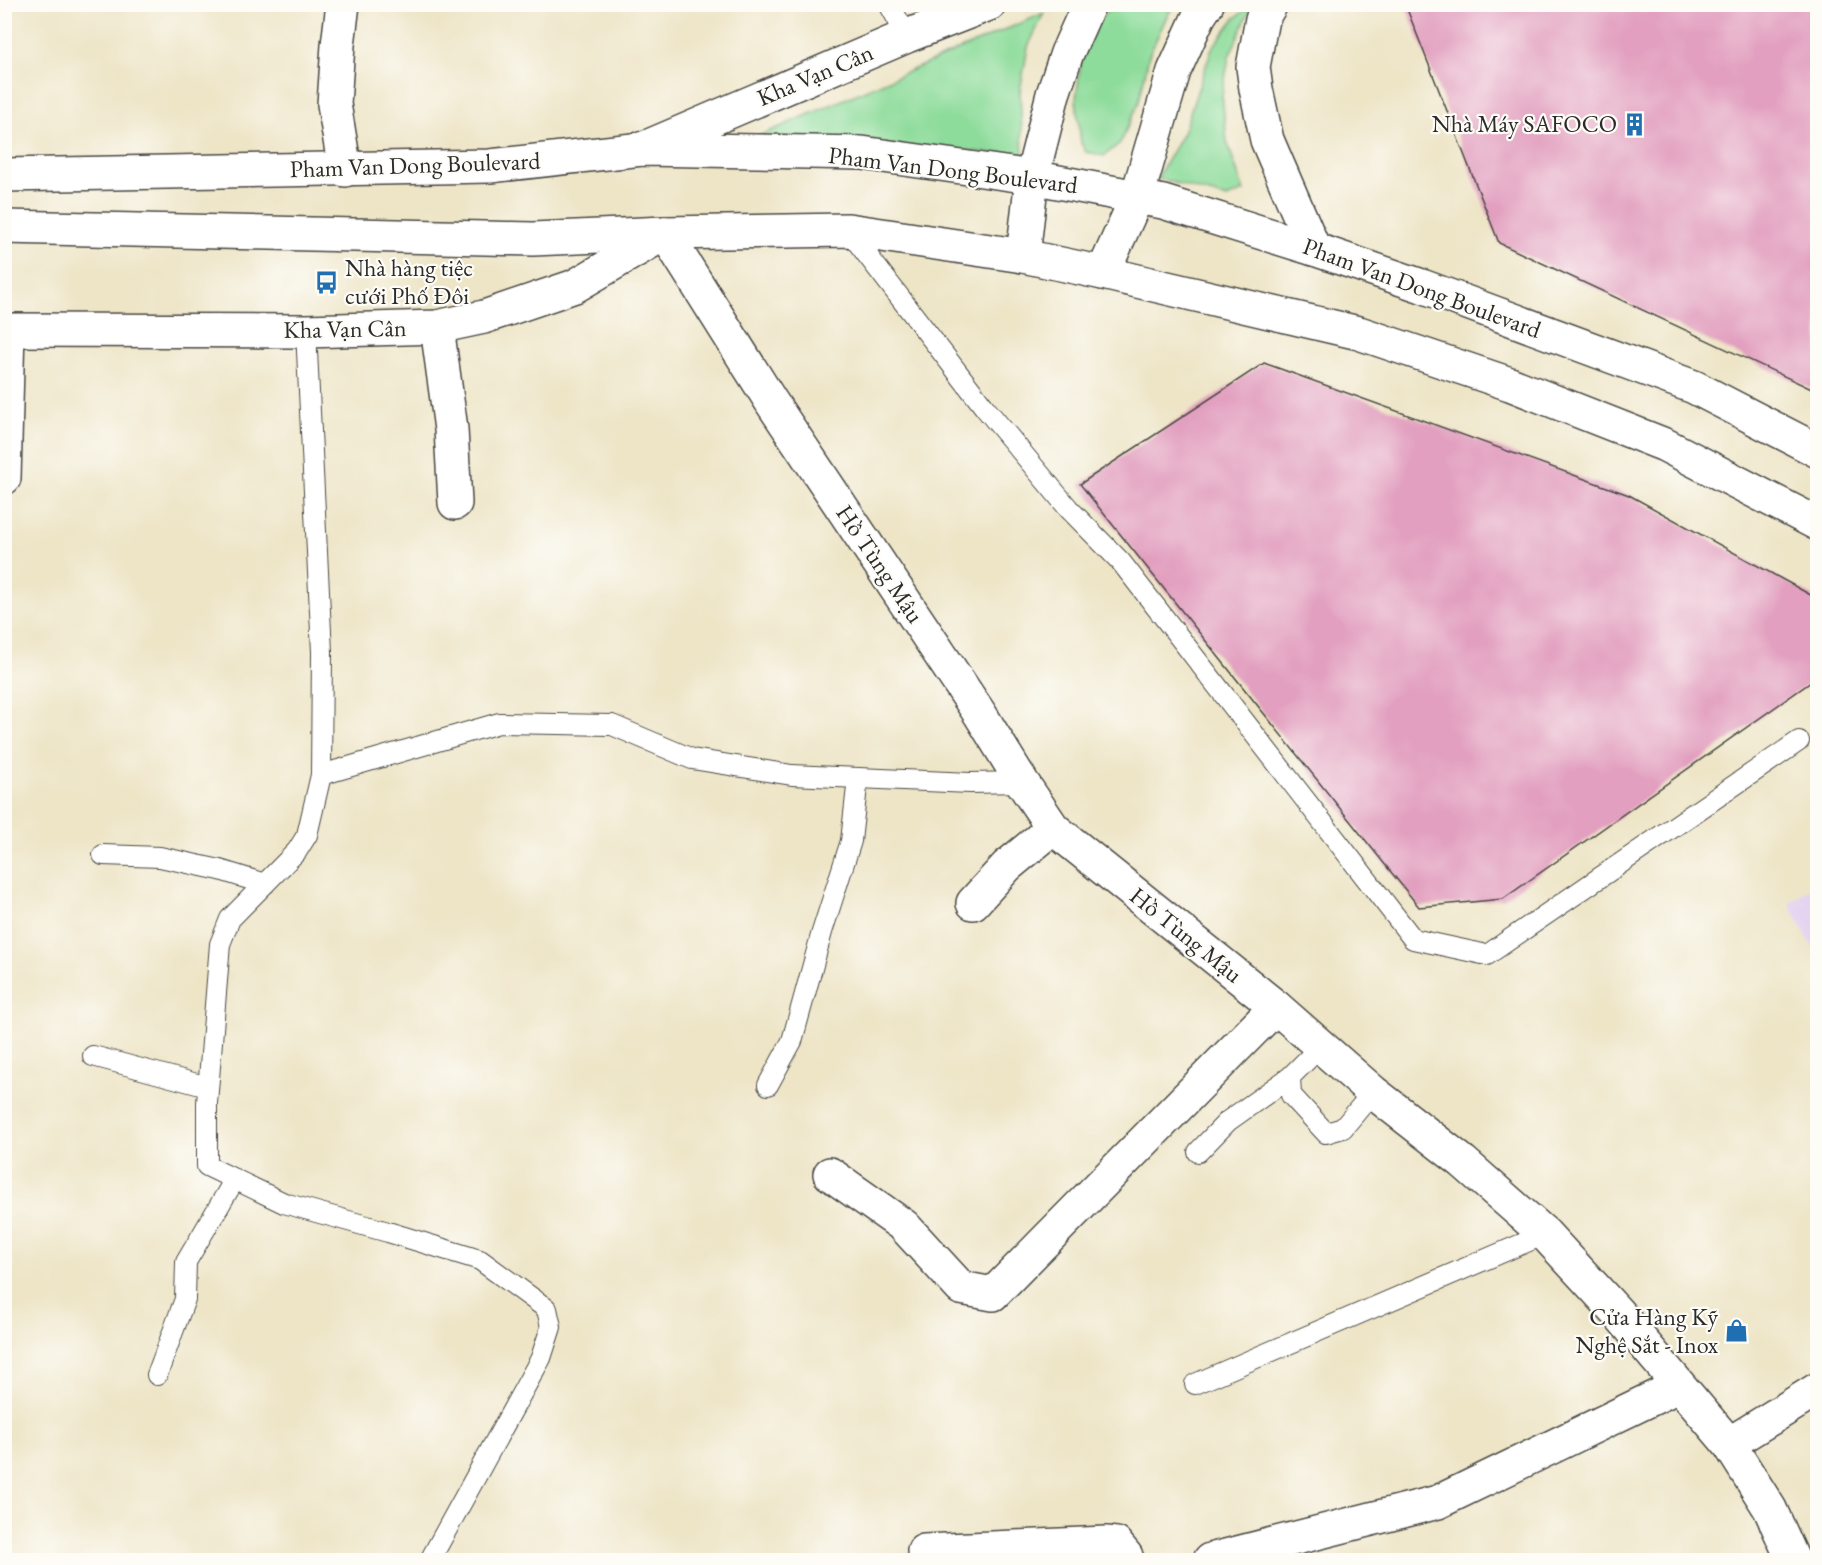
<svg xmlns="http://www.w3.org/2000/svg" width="1822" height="1565" font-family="'EB Garamond',serif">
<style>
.built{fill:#e4d3f1}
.green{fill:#8edc9b;stroke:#5c8463;stroke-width:1.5}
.building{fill:#e29fbf}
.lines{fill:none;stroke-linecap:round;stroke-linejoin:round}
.service-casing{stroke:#484742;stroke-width:22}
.minor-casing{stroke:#484742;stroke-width:36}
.tertiary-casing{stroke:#484742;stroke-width:36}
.secondary-casing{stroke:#484742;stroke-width:36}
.trunk-casing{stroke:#484742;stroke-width:36}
.service{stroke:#fff;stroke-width:20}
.minor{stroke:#fff;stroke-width:33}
.tertiary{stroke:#fff;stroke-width:33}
.secondary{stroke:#fff;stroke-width:33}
.trunk{stroke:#fff;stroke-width:33}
.labels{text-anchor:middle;stroke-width:4.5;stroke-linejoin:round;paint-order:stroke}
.street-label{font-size:24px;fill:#2b2b2b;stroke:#fdfcf7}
.poi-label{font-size:24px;fill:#2b2b2b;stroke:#fdfcf7;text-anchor:end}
</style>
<rect width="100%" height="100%" fill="#fdfcf7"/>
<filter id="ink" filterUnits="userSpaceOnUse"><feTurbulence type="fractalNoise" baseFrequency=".0167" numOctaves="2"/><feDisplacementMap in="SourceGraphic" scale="12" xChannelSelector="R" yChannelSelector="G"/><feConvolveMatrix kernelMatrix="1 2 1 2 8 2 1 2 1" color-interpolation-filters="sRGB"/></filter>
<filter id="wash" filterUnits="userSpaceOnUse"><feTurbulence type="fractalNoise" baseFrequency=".008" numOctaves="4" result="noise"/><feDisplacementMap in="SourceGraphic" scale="24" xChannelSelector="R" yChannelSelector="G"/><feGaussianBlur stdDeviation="1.35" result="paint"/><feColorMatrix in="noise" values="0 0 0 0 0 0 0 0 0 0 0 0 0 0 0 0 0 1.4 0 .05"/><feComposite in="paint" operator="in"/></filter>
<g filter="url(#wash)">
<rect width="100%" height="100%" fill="#eee5c7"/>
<!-- built -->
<path class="built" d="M1817 883V955L1789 904Z"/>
<!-- green -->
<path class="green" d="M1114 5H1175L1167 16 1149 55 1139 102 1120 143 1104 156 1086 152 1081 143 1076 99 1081 61 1100 19Z
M1252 5 1229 57 1222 95 1227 142 1244 191 1227 198 1157 178 1183 133 1212 48 1235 18Z
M1044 13 1028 47 1020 91 1023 155 759 136Z"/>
<g id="blocks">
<!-- building -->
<path class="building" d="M1405 4H1818V392L1499 243Z
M1264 363 1629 495 1818 599V677L1503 899 1419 907 1080 484Z"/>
</g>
</g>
<g filter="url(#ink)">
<use href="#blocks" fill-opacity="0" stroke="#484742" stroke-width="1.5"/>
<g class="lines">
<defs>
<path id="service" d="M889 4 907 36
M848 230 985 408 1069 509 1121 562 1413 939 1487 955 1799 741
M306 331 322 652 321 775 307 835 297 851 230 919 220 944 207 1103V1166L284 1203 388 1232 480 1260 547 1309 551 1327 541 1358 430 1560
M321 775 499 723 612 725 692 759 792 775 970 783 1022 782
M103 855 160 857 220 870 265 884
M1321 1046 1290 1077 1291 1095 1326 1133 1343 1128 1373 1092
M93 1056 208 1087
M768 1085 792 1041 822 932 851 841 858 778
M1198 1152 1228 1121 1290 1077
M157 1375 185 1299 186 1262 235 1179
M1195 1384 1545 1234"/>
<path id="minor" d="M343 4 338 45 334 104 345 170
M437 327 451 429 455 503
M4 478 8 330
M973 903 1007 866 1053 828
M830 1174 904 1226 961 1288 993 1294 1276 1007
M1729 1444 1818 1389
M924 1551 1106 1543 1116 1544 1126 1556 1127 1560
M1210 1560 1438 1502 1678 1386"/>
<path id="tertiary" d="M665 233 772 403 980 714 1022 782 1053 828 1276 1007 1373 1092 1463 1162 1545 1234 1617 1312 1729 1444 1770 1509 1793 1560"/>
<path id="secondary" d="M1271 4 1262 19 1253 67 1256 89 1267 140 1314 249
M642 149 907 36 989 4
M1023 256 1032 177 1053 94 1067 53 1089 4
M1103 273 1137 197 1174 71 1199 16 1207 4
M4 330 306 331 437 327 484 317 575 286 665 233"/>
<path id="trunk" d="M4 175 490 166 642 149 862 153 1032 177 1163 202 1314 249 1422 286 1694 387 1818 451
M4 227 533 239 665 233 848 230 1023 256 1103 273 1359 333 1510 384 1665 445 1818 524"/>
</defs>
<!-- service casing -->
<use href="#service" class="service-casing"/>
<!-- minor casing -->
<use href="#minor" class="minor-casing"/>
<!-- tertiary casing -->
<use href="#tertiary" class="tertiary-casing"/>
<!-- secondary casing -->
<use href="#secondary" class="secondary-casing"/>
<!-- trunk casing -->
<use href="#trunk" class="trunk-casing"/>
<!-- service -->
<use href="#service" class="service"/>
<!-- minor -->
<use href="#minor" class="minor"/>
<!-- tertiary -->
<use href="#tertiary" class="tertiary"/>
<!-- secondary -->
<use href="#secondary" class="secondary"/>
<!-- trunk -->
<use href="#trunk" class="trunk"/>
</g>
</g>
<!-- icons -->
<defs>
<symbol id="building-bare" viewBox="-9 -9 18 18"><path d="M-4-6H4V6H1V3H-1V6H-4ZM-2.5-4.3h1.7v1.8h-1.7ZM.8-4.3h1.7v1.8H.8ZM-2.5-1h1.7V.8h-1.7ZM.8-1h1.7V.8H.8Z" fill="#1f6fb2" stroke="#fdfcf7" stroke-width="2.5" paint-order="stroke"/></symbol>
<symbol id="bus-bare" viewBox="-9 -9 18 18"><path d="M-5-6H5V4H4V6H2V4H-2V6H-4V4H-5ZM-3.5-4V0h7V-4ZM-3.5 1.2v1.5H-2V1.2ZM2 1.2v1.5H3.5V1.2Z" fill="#1f6fb2" stroke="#fdfcf7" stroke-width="2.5" paint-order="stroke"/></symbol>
<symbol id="shop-bare" viewBox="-9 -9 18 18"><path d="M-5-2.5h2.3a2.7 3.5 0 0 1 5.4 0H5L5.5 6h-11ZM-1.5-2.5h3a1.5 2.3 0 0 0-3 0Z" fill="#1f6fb2" stroke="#fdfcf7" stroke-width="2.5" paint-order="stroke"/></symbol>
</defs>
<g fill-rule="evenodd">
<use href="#building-bare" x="1618" y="108" width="33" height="33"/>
<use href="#bus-bare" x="310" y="266" width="33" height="33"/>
<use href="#shop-bare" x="1720" y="1314" width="33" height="33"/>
</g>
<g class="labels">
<!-- street labels -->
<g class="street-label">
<text transform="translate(815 75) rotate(-23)" y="8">Kha Vạn Cân</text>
<text transform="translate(415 165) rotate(-2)" y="8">Pham Van Dong Boulevard</text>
<text transform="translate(953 170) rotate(7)" y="8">Pham Van Dong Boulevard</text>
<text transform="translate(1422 288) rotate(20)" y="8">Pham Van Dong Boulevard</text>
<text transform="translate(345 329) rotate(-1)" y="8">Kha Vạn Cân</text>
<text transform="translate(880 564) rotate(56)" y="8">Hồ Tùng Mậu</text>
<text transform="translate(1186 935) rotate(39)" y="8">Hồ Tùng Mậu</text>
</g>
<!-- poi labels -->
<g class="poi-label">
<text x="1617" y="132">Nhà Máy SAFOCO</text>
<text x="345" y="276" text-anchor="start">Nhà hàng tiệc<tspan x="345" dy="28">cưới Phố Đôi</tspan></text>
<text x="1718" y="1325">Cửa Hàng Kỹ<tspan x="1718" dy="28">Nghệ Sắt - Inox</tspan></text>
</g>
</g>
<!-- margin -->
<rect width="1822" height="1565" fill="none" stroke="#fdfcf7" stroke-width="24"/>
</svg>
